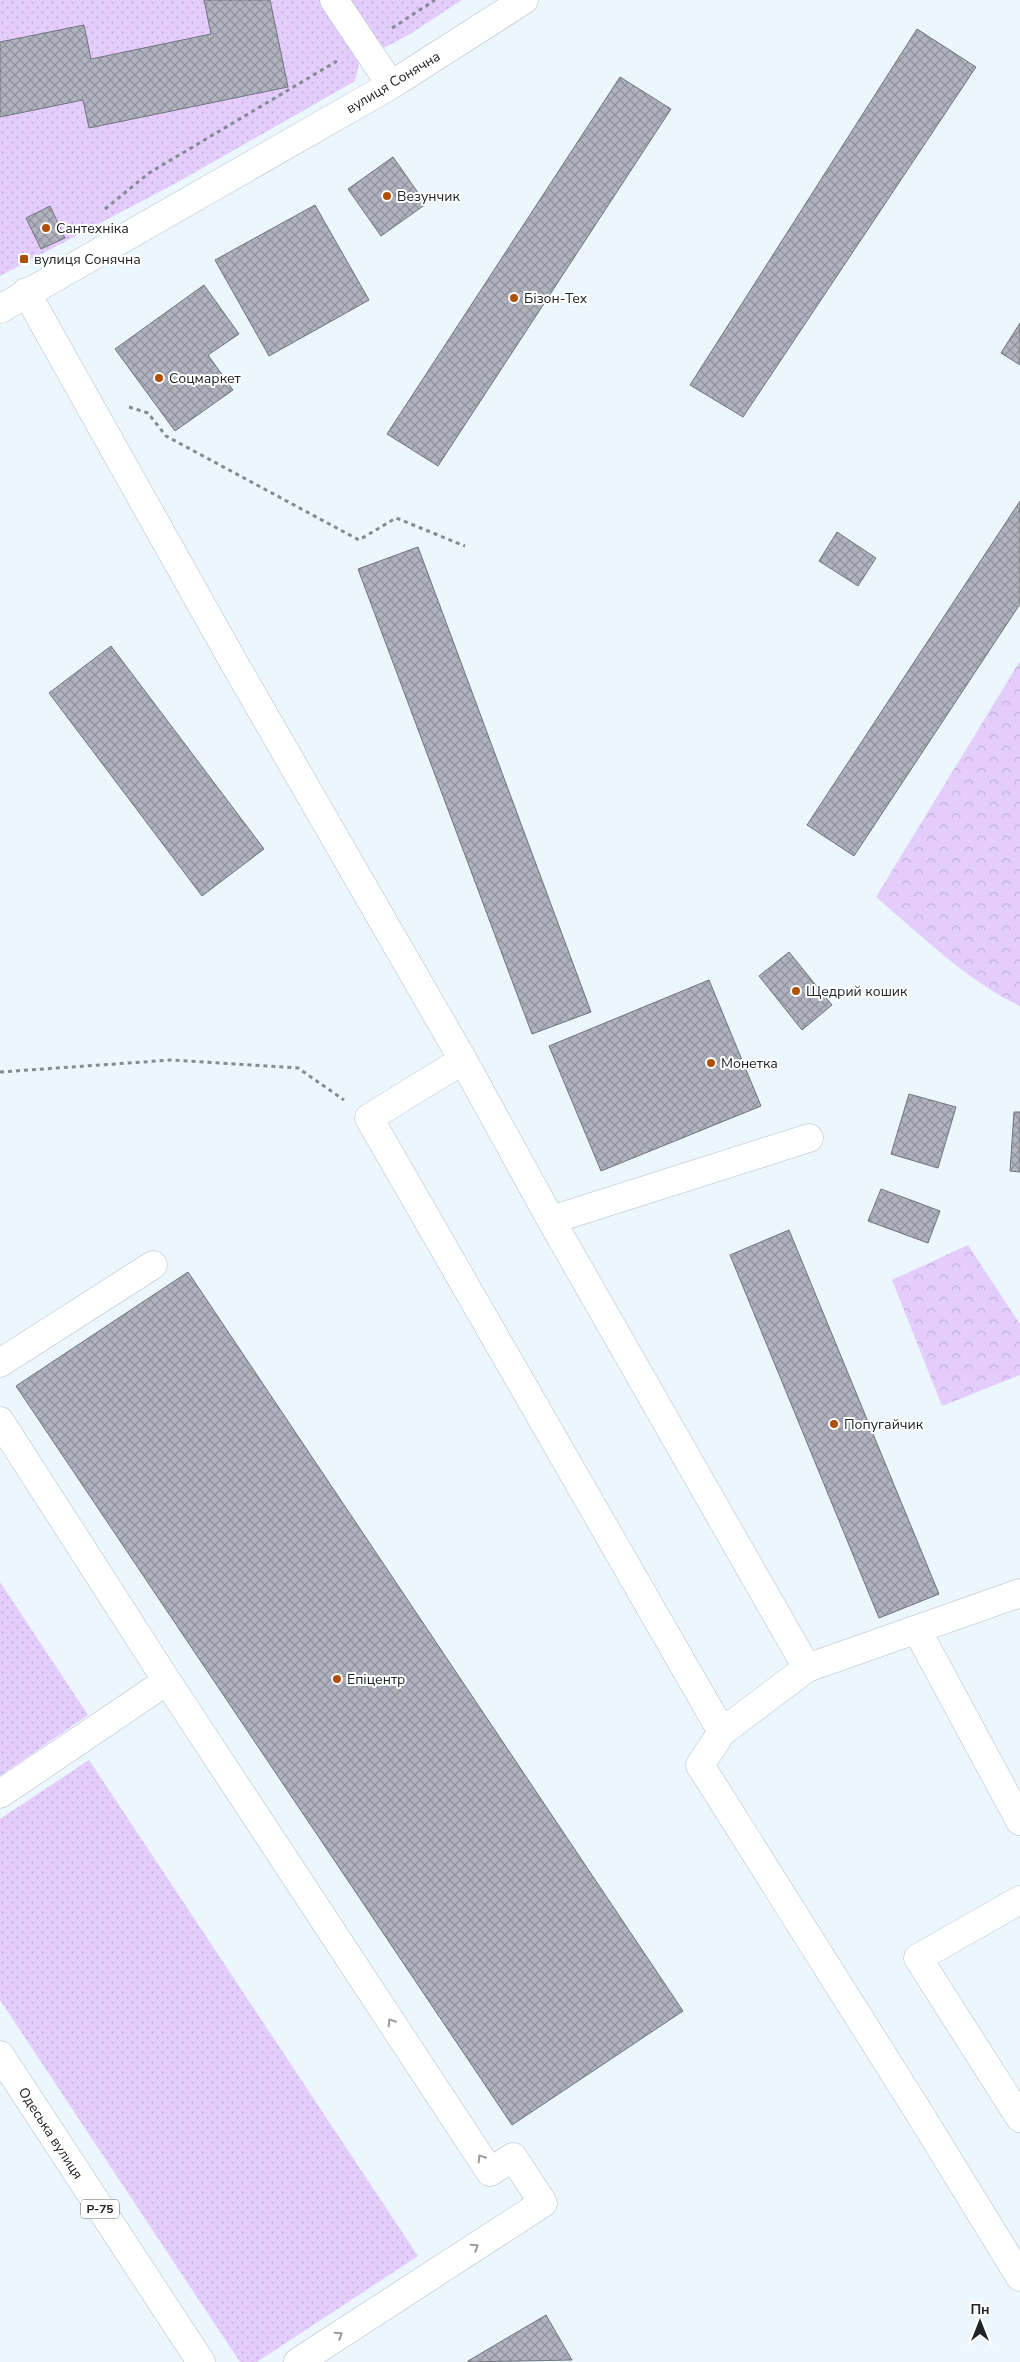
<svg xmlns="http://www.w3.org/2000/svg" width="1020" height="2362" font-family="'Nunito Sans',sans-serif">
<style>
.grass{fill:url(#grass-dots)}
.forest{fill:url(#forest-crowns)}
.building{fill:url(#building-cross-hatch);stroke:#71747f}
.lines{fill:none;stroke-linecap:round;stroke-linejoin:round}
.minor-casing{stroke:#b2bdc5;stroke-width:29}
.major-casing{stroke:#b2bdc5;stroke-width:29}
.path{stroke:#848c92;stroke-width:3;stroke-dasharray:4 4;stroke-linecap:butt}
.minor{stroke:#fff;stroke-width:28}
.major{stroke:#fff;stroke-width:28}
.oneway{stroke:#9b9c9e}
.poi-dot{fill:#b05008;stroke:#fff;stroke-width:2}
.labels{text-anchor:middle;stroke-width:4;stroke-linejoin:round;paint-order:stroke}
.shield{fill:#fff;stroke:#636668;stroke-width:1}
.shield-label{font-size:12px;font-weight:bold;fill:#202427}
.street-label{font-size:14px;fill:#202427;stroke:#fff}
.poi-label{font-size:14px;fill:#202427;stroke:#fff;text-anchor:start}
</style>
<defs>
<pattern id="grass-dots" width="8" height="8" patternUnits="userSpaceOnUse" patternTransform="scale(1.25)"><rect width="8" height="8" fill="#e4cdfd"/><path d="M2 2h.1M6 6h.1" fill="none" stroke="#c3b0d9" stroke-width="1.8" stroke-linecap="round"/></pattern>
<pattern id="forest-crowns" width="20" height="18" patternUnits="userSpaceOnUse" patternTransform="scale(1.25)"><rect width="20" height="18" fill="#e4cdfd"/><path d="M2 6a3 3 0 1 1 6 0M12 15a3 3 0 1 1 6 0" fill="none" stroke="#c3b0d9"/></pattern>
<pattern id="building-cross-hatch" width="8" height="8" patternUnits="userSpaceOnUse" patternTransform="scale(1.25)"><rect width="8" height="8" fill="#b0b3bf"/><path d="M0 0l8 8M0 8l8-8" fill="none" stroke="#8f919b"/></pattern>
</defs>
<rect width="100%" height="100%" fill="#ebf6ff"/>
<!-- grass -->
<path class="grass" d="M0 0H323L342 30 359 64 355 81 178 182 0 276Z
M344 0H462L410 34 382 49Z
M0 1582 88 1715 0 1776Z
M89 1760 418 2256 257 2362H240L0 2000V1819Z"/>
<!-- forest -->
<path class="forest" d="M1020 661V1006C966 980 922 936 876 897Z
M968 1245 1020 1324V1375L942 1406 892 1280Z"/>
<!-- building -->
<path class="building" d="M204 0H270L288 87 89 128 83 100 0 117V42L84 25 91 59 211 34Z
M917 29 976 67 743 417 690 385Z
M620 77 671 109 438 466 387 434Z
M393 157 426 204 381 236 348 189Z
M315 205 369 300 269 356 215 260Z
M50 206 65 238 41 249 26 218Z
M204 285 239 334 208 355 233 390 175 431 115 349Z
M1020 323V365L1001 353Z
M1020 501V604L854 856 807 825Z
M837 532 876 558 858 586 819 561Z
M418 547 591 1012 532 1034 358 569Z
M111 646 264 849 202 896 49 693Z
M789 952 832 1005 802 1030 759 976Z
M709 980 761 1106 601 1171 549 1046Z
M909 1094 956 1107 938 1168 891 1154Z
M1014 1112H1020V1172L1010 1171Z
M881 1189 940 1211 928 1243 868 1221Z
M789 1230 939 1594 879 1618 730 1255Z
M188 1272 683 2011 512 2125 16 1386Z
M546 2315 572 2360 468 2362V2361Z"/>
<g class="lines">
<defs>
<path id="minor" d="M334 0 391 85
M26 292 233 661 463 1060 551 1220 807 1668
M0 309 391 85 524 0
M463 1060 369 1118 722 1732 700 1765 918 2111 1020 2277
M551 1220 809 1138
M0 1363 153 1265
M0 1421 167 1681
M917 1630 1020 1821
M722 1732 807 1668 1020 1593
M0 1794 167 1681 490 2172 513 2157 543 2203 298 2362
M1020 1900 918 1958 1020 2118"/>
<path id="major" d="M0 2055 201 2362"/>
</defs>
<!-- minor casing -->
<use href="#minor" class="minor-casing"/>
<!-- major casing -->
<use href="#major" class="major-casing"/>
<!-- path -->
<path class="path" d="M392 28 435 0
M105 209 149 173 337 61
M129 407 148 413 166 436 359 540 396 518 465 546
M0 1072 171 1060 298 1068 344 1100"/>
<!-- minor -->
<use href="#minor" class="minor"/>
<!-- major -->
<use href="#major" class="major"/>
</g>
<!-- one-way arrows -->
<defs><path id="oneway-chevron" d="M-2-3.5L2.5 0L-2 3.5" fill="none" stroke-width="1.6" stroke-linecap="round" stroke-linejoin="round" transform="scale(1.25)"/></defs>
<g class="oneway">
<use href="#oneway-chevron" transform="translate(391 2022) rotate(-123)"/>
<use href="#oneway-chevron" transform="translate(481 2158) rotate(-123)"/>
<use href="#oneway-chevron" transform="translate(475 2247) rotate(-33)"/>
<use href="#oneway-chevron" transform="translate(339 2335) rotate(-33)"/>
</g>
<!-- markers -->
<g class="poi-dot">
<circle cx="387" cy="196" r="5"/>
<circle cx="46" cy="228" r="5"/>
<rect x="19" y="254" width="10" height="10" rx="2.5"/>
<circle cx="514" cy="298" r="5"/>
<circle cx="159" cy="378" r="5"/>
<circle cx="796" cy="991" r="5"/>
<circle cx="711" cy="1063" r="5"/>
<circle cx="834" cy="1424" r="5"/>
<circle cx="337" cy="1679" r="5"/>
</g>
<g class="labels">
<!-- shield labels -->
<rect class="shield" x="81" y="2199.5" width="38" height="19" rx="4"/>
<g class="shield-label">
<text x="100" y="2213">Р-75</text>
</g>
<!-- street labels -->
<g class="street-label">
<text transform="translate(393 82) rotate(-31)" y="5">вулиця Сонячна</text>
<text transform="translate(51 2133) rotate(57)" y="5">Одеська вулиця</text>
</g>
<!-- poi labels -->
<g class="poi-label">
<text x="397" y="201">Везунчик</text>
<text x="56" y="233">Сантехніка</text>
<text x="34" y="264">вулиця Сонячна</text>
<text x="524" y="303">Бізон-Тех</text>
<text x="169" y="383">Соцмаркет</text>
<text x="806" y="996">Щедрий кошик</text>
<text x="721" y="1068">Монетка</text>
<text x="844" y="1429">Попугайчик</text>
<text x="347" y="1684">Епіцентр</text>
</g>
</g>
<!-- north arrow -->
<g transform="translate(980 2322)" stroke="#ffffff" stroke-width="4" paint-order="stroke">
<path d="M0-4L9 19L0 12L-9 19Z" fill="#202427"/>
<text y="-8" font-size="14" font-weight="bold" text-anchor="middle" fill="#202427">Пн</text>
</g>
</svg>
